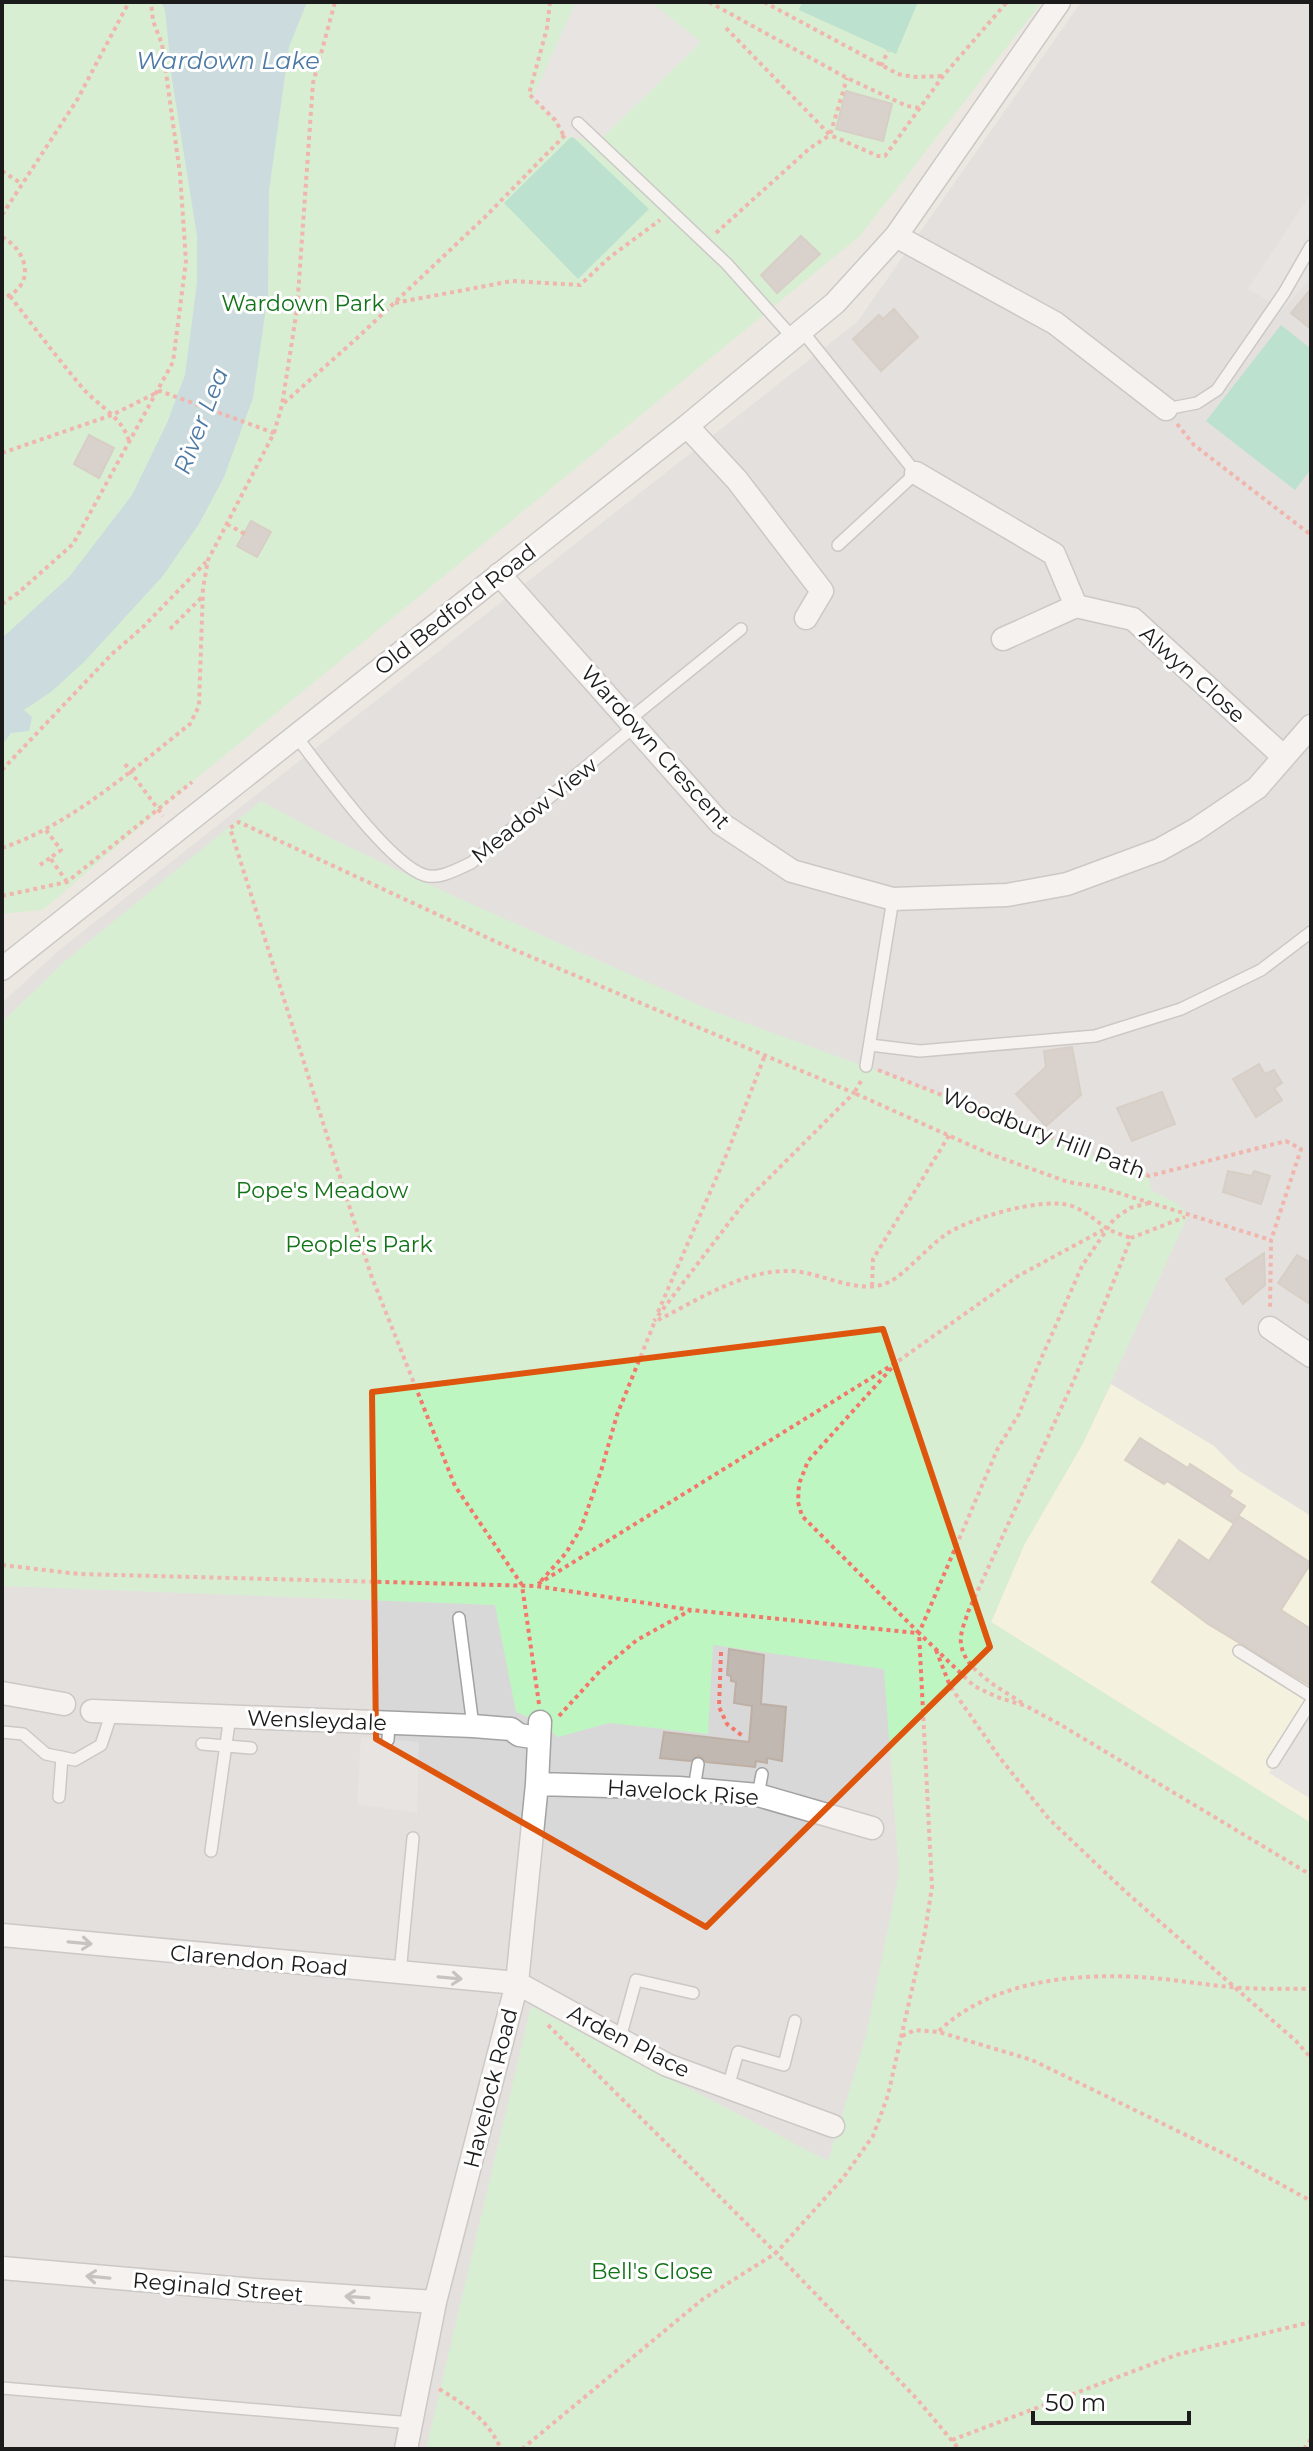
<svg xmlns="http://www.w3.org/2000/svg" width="1313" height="2451" font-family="Montserrat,sans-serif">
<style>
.residential{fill:#d9d8d8}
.education{fill:#fdfdd9}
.park{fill:#bef6c2}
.pitch{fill:#81d9b6}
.parking{fill:#dfdfdf}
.water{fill:#a3cdd9}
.building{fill:#c0b8b1;stroke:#bdafa4;stroke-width:2}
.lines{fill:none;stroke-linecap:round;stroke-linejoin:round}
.lane-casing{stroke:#a2a2a2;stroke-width:14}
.street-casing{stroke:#a2a2a2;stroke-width:25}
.path{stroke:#f3786b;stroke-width:4;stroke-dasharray:4 4;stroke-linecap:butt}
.lane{stroke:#fff;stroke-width:11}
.street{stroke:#fff;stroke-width:22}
.oneway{stroke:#989898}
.marked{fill:none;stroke:#de560d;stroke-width:6;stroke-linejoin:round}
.labels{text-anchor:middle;stroke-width:6;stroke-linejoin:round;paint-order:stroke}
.park-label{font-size:22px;fill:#107317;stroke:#fff}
.street-label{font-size:22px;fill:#1b1b1b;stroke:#fff}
.water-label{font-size:24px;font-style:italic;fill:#4d7aa5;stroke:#fff}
</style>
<rect width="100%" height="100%" fill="#ece8e1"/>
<!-- residential -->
<path class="residential" d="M1081 2H1311V2449H2V1003L59 950 857 322Z"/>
<!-- education -->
<path class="education" d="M1111 1384 1214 1446 1238 1470 1311 1516V1823L991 1622 1024 1545 1083 1443Z"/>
<!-- park -->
<path class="park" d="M2 2H1042L860 236 192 782 43 910 2 914Z
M261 801 330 838 458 898 715 1012 938 1093 1149 1176 1151 1190 1178 1204 1188 1216 1083 1443 1024 1545 991 1622 1311 1823V2449H426L531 2006 828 2161 866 2036 899 1874 884 1669 713 1645 708 1734 609 1723 558 1737 540 1722 516 1712 495 1605 2 1586V1022L65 961Z"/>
<!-- pitch -->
<path class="pitch" d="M802 2H918L896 54 799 10Z
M572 136 649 209 578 279 504 203Z
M1281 325 1311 349V469L1295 490 1206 421Z"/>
<!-- parking -->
<path class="parking" d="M576 2H651L701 42 598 142 564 136 555 120 532 98Z
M1311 193V278L1283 309 1248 289Z
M1311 1711V1799L1269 1773Z
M361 1737 419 1742 417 1813 357 1804Z"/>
<!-- water -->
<path class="water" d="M161 2H307L289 47 269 191 268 294 253 398 224 477 199 524 162 577 84 662 51 692 24 710 32 717 29 731 11 733 2 745V638L69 577 132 495 167 423 185 375 197 283V236L172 79 165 10Z"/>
<!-- building -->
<path class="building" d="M846 91 892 104 883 141 836 129Z
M801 236 820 254 777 293 761 275Z
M1311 289V329L1291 313Z
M894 309 918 337 881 371 853 339 879 315 883 319Z
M89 435 114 448 99 478 74 464Z
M251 521 271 532 257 557 237 546Z
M1072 1047 1081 1095 1046 1126 1016 1094 1046 1067 1044 1051Z
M1259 1064 1265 1074 1274 1070 1282 1083 1274 1088 1282 1100 1256 1117 1233 1079Z
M1162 1092 1175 1124 1132 1141 1117 1108Z
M1228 1171 1252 1176 1254 1171 1270 1176 1261 1204 1223 1192Z
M1264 1253 1265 1285 1243 1304 1226 1279Z
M1297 1255 1311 1263V1305L1278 1283Z
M1140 1438 1188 1468 1190 1464 1232 1491 1229 1496 1245 1506 1233 1523 1167 1481 1164 1484 1125 1460Z
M1239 1516 1311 1563 1281 1610 1311 1629V1686L1208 1624 1152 1582 1179 1540 1209 1561Z
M729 1649 764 1655 761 1704 786 1707 782 1761 767 1758V1763L756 1761 755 1767 706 1762 699 1756 690 1761 660 1758 664 1732 749 1742 752 1706 734 1703 736 1682 731 1681V1676L727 1675Z"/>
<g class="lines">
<defs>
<path id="lane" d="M578 123 727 264 794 339
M803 332 916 473 838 545
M1166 409 1197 403 1217 390 1284 293 1311 246
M630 719 741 629
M295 735C321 768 388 863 424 875 439 880 458 869 471 863L635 726
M870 1045 920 1051 1095 1036 1181 1009 1261 970 1311 932
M866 1066 893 899
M459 1618 473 1726
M1239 1651 1311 1696
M2 1732 23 1734 46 1754 75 1760 101 1745 112 1712
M388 1740 389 1723
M202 1744 251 1748
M1273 1762 1311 1702
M694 1789 698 1764
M758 1795 762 1774
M59 1797 62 1757
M211 1851 230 1716
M400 1973 413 1838
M620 2038 636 1980 693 1993
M728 2087 738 2052 784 2065 795 2021
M2 2388 411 2423"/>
<path id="street" d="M896 236 1055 323 1166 409
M687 426 737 480 822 591 806 618
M916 473 1054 554 1076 606
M499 574 720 823 792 871 893 899 1007 895 1067 884 1159 850 1195 830 1257 788 1311 726
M1003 639 1076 606 1133 619 1284 757
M2 969 687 426 835 303 896 236 1059 2
M1270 1328 1311 1356
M2 1693 64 1704
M92 1711 473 1726 511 1729 519 1735 539 1738
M537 1784 679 1788 758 1795 872 1828
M2 1935 517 1983 667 2065 833 2126
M2 2268 255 2290 435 2302
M406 2449 435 2302 517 1983 537 1784 540 1722"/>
</defs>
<!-- lane casing -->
<use href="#lane" class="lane-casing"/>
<!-- street casing -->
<use href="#street" class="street-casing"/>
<!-- path -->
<path class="path" d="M550 2 547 28 529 94 555 120 564 136
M709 2 847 78 907 106 920 108
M764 2 898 74 913 77 943 76
M726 28 830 135 878 156H885L943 76 1007 2
M881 66 888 51
M2 171 22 184
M2 215 77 100 129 2
M716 233 810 148 830 135 847 78
M2 237C29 251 36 288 2 298
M10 296C33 326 56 356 80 385 96 405 122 416 129 441
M395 303 512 281 580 285 610 257 660 220
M284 403 355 340 484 218 567 133
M1177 424 1194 445 1311 535
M2 453 112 415 160 391 274 433
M227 524 245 534
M2 604 18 593 73 544 173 362 186 261 180 174 162 44 153 21 151 2
M170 629 202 597
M125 764 163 816
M2 770 112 654 143 627 206 562
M46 830 61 850 50 858 67 882
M2 848C69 826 135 768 190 724L199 706 203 588 208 560 274 433 282 405 297 309 313 83 335 2
M40 865 50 858
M2 896 67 882 192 782
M878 1070 1149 1176 1286 1141 1301 1149 1271 1240 1270 1310
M861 1081 854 1093 990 1154 1068 1182 1099 1187 1271 1240
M1149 1203 1130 1208 1114 1219 1082 1266 1037 1368 1019 1414 998 1448 919 1633 974 1686 997 1697 1026 1706 1061 1725 1311 1875
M872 1286 873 1259 950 1134
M658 1312 728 1151 765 1055
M658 1320C698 1300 741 1271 787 1271 819 1270 858 1297 889 1282 903 1276 929 1246 945 1235 969 1218 1044 1196 1072 1206 1087 1212 1096 1221 1108 1229 1115 1233 1123 1235 1131 1238
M2 1565 79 1574 536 1586 691 1610 917 1633
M541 1581 566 1553 581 1528 601 1471 617 1415 655 1321
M538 1584 897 1362 1018 1276 1103 1230
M936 1650 950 1686 1000 1758 1049 1819 1127 1893 1296 2041 1311 2058
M721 1652 719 1707 727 1724 744 1737
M1022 1703C1000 1688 957 1667 961 1636 962 1628 966 1619 968 1612L1074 1380 1131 1238 1185 1217
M539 1704 522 1585 455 1486 371 1275 230 828 239 822 503 945 854 1093 744 1203 654 1321
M559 1716 600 1671 637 1640 691 1610
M548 2025 776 2253 917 2399 959 2449
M939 2031C993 1979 1081 1972 1152 1978 1179 1980 1205 1985 1231 1987 1258 1990 1285 1988 1311 1989
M902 2036 915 2030 939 2032 1032 2060 1233 2158 1311 2201
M439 2389C466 2405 488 2420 501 2449
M952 2440 1176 2355 1311 2322
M522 2449 703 2299 776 2253 843 2178 873 2136 888 2095 925 1932 932 1887 919 1633 802 1516 798 1502 799 1484 808 1461 897 1362
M1304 2449 1311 2439"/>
<!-- lane -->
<use href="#lane" class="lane"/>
<!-- street -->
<use href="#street" class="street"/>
</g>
<!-- one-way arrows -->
<defs><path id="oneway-shaft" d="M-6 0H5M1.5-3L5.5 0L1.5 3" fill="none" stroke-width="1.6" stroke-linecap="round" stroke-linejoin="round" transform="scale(2)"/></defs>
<g class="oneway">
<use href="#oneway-shaft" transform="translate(80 1943) rotate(5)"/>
<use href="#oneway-shaft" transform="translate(450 1978) rotate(5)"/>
<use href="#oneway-shaft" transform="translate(98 2277) rotate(-175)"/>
<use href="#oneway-shaft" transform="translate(357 2297) rotate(-176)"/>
</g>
<!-- marked area -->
<path d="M0 0H1313V2451H0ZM883 1329 990 1647 706 1927 376 1739 372 1392Z" fill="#ece8e1" fill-opacity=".55" fill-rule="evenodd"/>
<path class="marked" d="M883 1329 990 1647 706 1927 376 1739 372 1392Z"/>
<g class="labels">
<!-- park labels -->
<g class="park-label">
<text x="303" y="311">Wardown Park</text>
<text x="322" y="1198">Pope's Meadow</text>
<text x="359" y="1252">People's Park</text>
<text x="652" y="2279">Bell's Close</text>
</g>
<!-- street labels -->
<g class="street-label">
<text transform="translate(455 609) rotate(-38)" y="8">Old Bedford Road</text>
<text transform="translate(1193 674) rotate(42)" y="8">Alwyn Close</text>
<text transform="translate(656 747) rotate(48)" y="8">Wardown Crescent</text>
<text transform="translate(534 810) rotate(-39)" y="8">Meadow View</text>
<text transform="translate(1044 1133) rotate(21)" y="8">Woodbury Hill Path</text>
<text transform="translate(317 1720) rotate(2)" y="8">Wensleydale</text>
<text transform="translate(683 1792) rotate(4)" y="8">Havelock Rise</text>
<text transform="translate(259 1960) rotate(5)" y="8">Clarendon Road</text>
<text transform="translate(629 2041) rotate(27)" y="8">Arden Place</text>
<text transform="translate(490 2088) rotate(-76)" y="8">Havelock Road</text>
<text transform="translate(218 2287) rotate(5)" y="8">Reginald Street</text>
</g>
<!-- water labels -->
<g class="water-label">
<text x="228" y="69">Wardown Lake</text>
<text transform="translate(201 421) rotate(-69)" y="8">River Lea</text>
</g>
</g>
<!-- border -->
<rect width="1313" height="2451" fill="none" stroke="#1b1b1b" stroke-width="8"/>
<!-- scale -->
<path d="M1033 2411v12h156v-12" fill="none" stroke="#1b1b1b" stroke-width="4"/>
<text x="1045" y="2411" font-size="24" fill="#1b1b1b" stroke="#ffffff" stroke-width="6" paint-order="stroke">50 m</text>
</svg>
